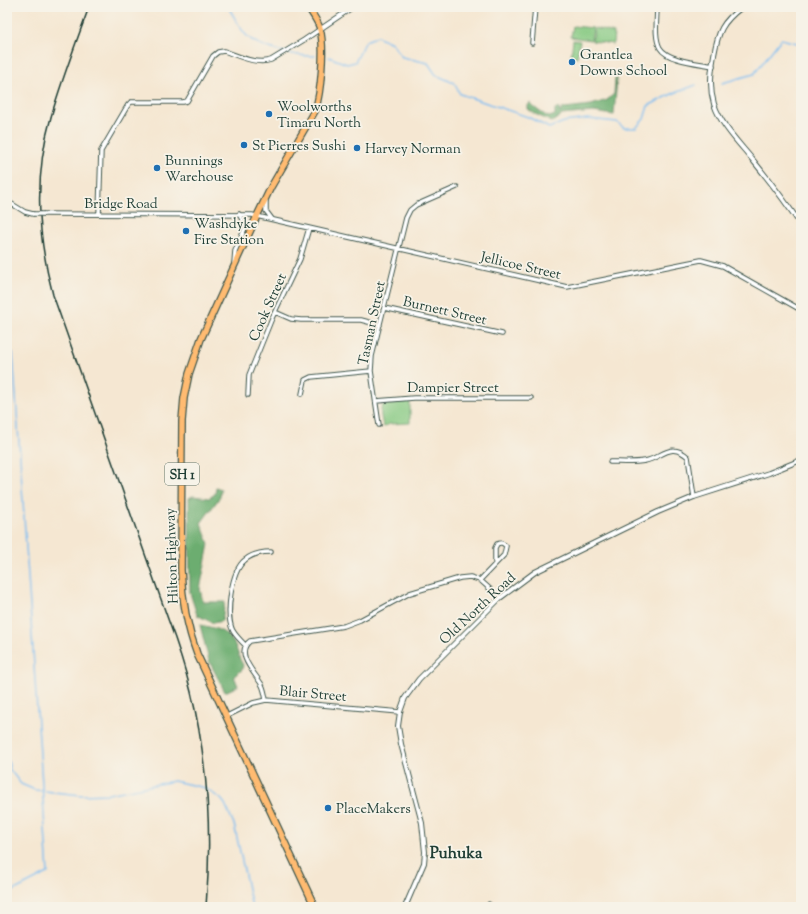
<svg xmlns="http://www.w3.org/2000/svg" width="808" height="914" font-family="'Sorts Mill Goudy',serif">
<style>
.green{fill:#86c982;stroke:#52835b}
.forest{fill:#6cad70;stroke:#467552}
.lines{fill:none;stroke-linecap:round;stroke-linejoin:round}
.stream{stroke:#7dbdf1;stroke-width:1.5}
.minor-casing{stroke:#3f564c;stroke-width:5.5}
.tertiary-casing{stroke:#3f564c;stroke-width:6}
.trunk-casing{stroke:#3f564c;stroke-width:8}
.minor{stroke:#fff;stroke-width:3.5}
.tertiary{stroke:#fff;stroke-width:4}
.trunk{stroke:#ffbb71;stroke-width:5.5}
.rail{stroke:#1f3d34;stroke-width:1.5}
.minor-bridge-casing{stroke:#3f564c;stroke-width:5.5;stroke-linecap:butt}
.minor-bridge{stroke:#fff;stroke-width:3.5}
.poi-dot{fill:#1f6fb2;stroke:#f7f3e8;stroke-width:1.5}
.labels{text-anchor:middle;stroke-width:3.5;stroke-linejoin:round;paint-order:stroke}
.shield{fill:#f7f3e8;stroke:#60746a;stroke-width:1}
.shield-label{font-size:13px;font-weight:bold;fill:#1f3d34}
.poi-label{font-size:14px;fill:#1f3d34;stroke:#f7f3e8;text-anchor:start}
.street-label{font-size:14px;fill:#1f3d34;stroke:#f7f3e8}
.quarter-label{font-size:16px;font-weight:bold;fill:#1f3d34;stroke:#f7f3e8}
</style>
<rect width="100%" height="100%" fill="#f7f3e8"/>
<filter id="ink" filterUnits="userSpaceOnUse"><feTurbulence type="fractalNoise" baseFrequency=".025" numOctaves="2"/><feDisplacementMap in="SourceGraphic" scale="8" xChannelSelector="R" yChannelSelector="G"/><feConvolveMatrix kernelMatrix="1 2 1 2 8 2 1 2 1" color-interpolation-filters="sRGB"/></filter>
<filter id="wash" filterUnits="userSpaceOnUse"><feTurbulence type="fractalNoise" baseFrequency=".012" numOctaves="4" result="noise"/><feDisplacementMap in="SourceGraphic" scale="16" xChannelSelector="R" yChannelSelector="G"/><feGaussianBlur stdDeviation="0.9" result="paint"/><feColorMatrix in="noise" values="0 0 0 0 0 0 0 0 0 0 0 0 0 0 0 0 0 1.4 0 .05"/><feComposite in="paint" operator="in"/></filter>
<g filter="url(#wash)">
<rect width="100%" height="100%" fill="#f5e7d2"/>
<!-- green -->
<path class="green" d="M573 26 593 28 591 40 571 37Z
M595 28 614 33 613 44 592 41Z
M573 40 580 41 577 57 571 56Z
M401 401H409L410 402V423L390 424 383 427C382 419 378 410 384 404Z"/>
<!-- forest -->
<path class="forest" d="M617 78 614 115 593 112 562 115 552 122 533 113 528 109V105L530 103C534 108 543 114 549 117L555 115V109L557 108 559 109 560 113 562 109 564 108 591 105 607 100 614 94 615 79Z
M216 487 221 489 220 497 201 523 209 544 200 589 203 602H225L222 621 213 623 197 615 190 593 189 498 193 496 209 498 215 494Z
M200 625C215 628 227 630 235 645 238 652 239 659 243 665L242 670 234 676 238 686 225 692 209 661Z"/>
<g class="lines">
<!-- stream -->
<path class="stream" d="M228 7C233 14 241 31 247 36 259 48 298 57 315 56
M329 57 347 64 355 62 366 41 377 36 392 43 402 57 428 63 436 75 454 83 460 94 528 117 549 128 564 122 588 119 617 122 624 128H636L644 119 648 106 672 94 696 85
M722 83 754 74 781 39 801 44
M7 346 13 353 48 873 7 894
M7 757 10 770 21 784 35 790 81 795 108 794 174 781 205 788 221 799 225 804 234 824 252 907"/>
</g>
</g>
<g filter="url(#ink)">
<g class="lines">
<defs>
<path id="minor" d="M657 7C657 19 654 37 660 48 668 61 698 63 713 66
M532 43 535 7
M7 201 25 212 33 214
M266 201V211L272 219
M44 214 252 215 567 287 701 260 723 266 801 310
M99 214 101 151 128 105 131 102H183L187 101 213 56 218 52 224 51C239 56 256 65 271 60L304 40 353 7
M234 263 235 251 246 226 239 214
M384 308 502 334
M275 312 291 319 301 320H361L380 325
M302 394 305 380 311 377 371 371
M248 395 249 375 272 318 300 259 309 228
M376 401 414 398H531
M379 425 371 371 372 356 406 218 410 210 416 205 457 187
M610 462C621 462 634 463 645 461 662 458 670 441 688 457L694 497
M480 580 504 555 506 546C503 543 501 542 497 544L495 548V564
M245 645C241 641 236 636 233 631 225 616 231 571 245 560 252 554 262 552 271 552
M266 700C265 694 264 689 262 685 255 673 234 653 250 641L344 626 360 620 410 593 460 578 470 577 480 580 500 598
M227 716 253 703 266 700 400 712
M488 907 489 904"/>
<path id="tertiary" d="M742 7C722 22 718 32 714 55 711 72 709 87 714 104 721 125 738 142 752 159 769 180 786 202 801 225
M405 907 424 863 425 852 422 823 401 744 398 726 400 712 405 698 419 679 500 598 535 572 658 512 694 497 769 473 801 460"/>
<path id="trunk" d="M308 7C312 14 318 21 320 29 325 47 321 93 315 111L271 187 257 216 201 339 189 374 184 398 182 421 181 570C182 599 187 627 197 654L315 907"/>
</defs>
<!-- minor casing -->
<use href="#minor" class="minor-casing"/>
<!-- tertiary casing -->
<use href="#tertiary" class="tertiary-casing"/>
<!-- trunk casing -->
<use href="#trunk" class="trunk-casing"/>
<!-- minor -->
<use href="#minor" class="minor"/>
<!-- tertiary -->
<use href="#tertiary" class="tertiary"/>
<!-- trunk -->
<use href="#trunk" class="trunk"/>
<!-- rail -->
<path class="rail" d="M89 7C76 43 62 79 51 117 34 176 37 236 53 295L168 619C177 643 185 667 191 692 208 762 212 835 206 907"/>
<defs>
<path id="minor-bridge" d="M33 214H44"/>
</defs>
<!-- minor-bridge casing -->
<use href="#minor-bridge" class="minor-bridge-casing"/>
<!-- minor-bridge -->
<use href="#minor-bridge" class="minor-bridge"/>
</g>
</g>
<!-- markers -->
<g class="poi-dot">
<circle cx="572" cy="62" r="4"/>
<circle cx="269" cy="114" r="4"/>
<circle cx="244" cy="145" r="4"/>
<circle cx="357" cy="148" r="4"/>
<circle cx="157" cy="168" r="4"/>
<circle cx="186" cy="231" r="4"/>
<circle cx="328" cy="808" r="4"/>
</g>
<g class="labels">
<!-- shield labels -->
<rect class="shield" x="165" y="463" width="34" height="22" rx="3"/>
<g class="shield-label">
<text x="182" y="479">SH 1</text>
</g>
<!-- poi labels -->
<g class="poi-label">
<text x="580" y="59">Grantlea<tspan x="580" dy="16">Downs School</tspan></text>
<text x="277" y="111">Woolworths<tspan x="277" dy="16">Timaru North</tspan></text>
<text x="252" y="150">St Pierres Sushi</text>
<text x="365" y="153">Harvey Norman</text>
<text x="165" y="165">Bunnings<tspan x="165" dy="16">Warehouse</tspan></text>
<text x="194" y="228">Washdyke<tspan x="194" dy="16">Fire Station</tspan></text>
<text x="336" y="813">PlaceMakers</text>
</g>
<!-- street labels -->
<g class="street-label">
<text x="121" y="208">Bridge Road</text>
<text transform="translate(521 265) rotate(13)" y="5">Jellicoe Street</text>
<text transform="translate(267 307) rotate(-66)" y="5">Cook Street</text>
<text transform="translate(445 310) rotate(13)" y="5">Burnett Street</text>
<text transform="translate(371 323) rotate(-78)" y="5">Tasman Street</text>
<text x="453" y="392">Dampier Street</text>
<text transform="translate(171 556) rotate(-92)" y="5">Hilton Highway</text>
<text transform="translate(477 608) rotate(-43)" y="5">Old North Road</text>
<text transform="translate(313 693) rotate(5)" y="5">Blair Street</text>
</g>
<!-- quarter labels -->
<g class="quarter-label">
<text x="456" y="858">Puhuka</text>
</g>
</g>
<!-- margin -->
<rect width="808" height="914" fill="none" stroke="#f7f3e8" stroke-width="24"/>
</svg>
